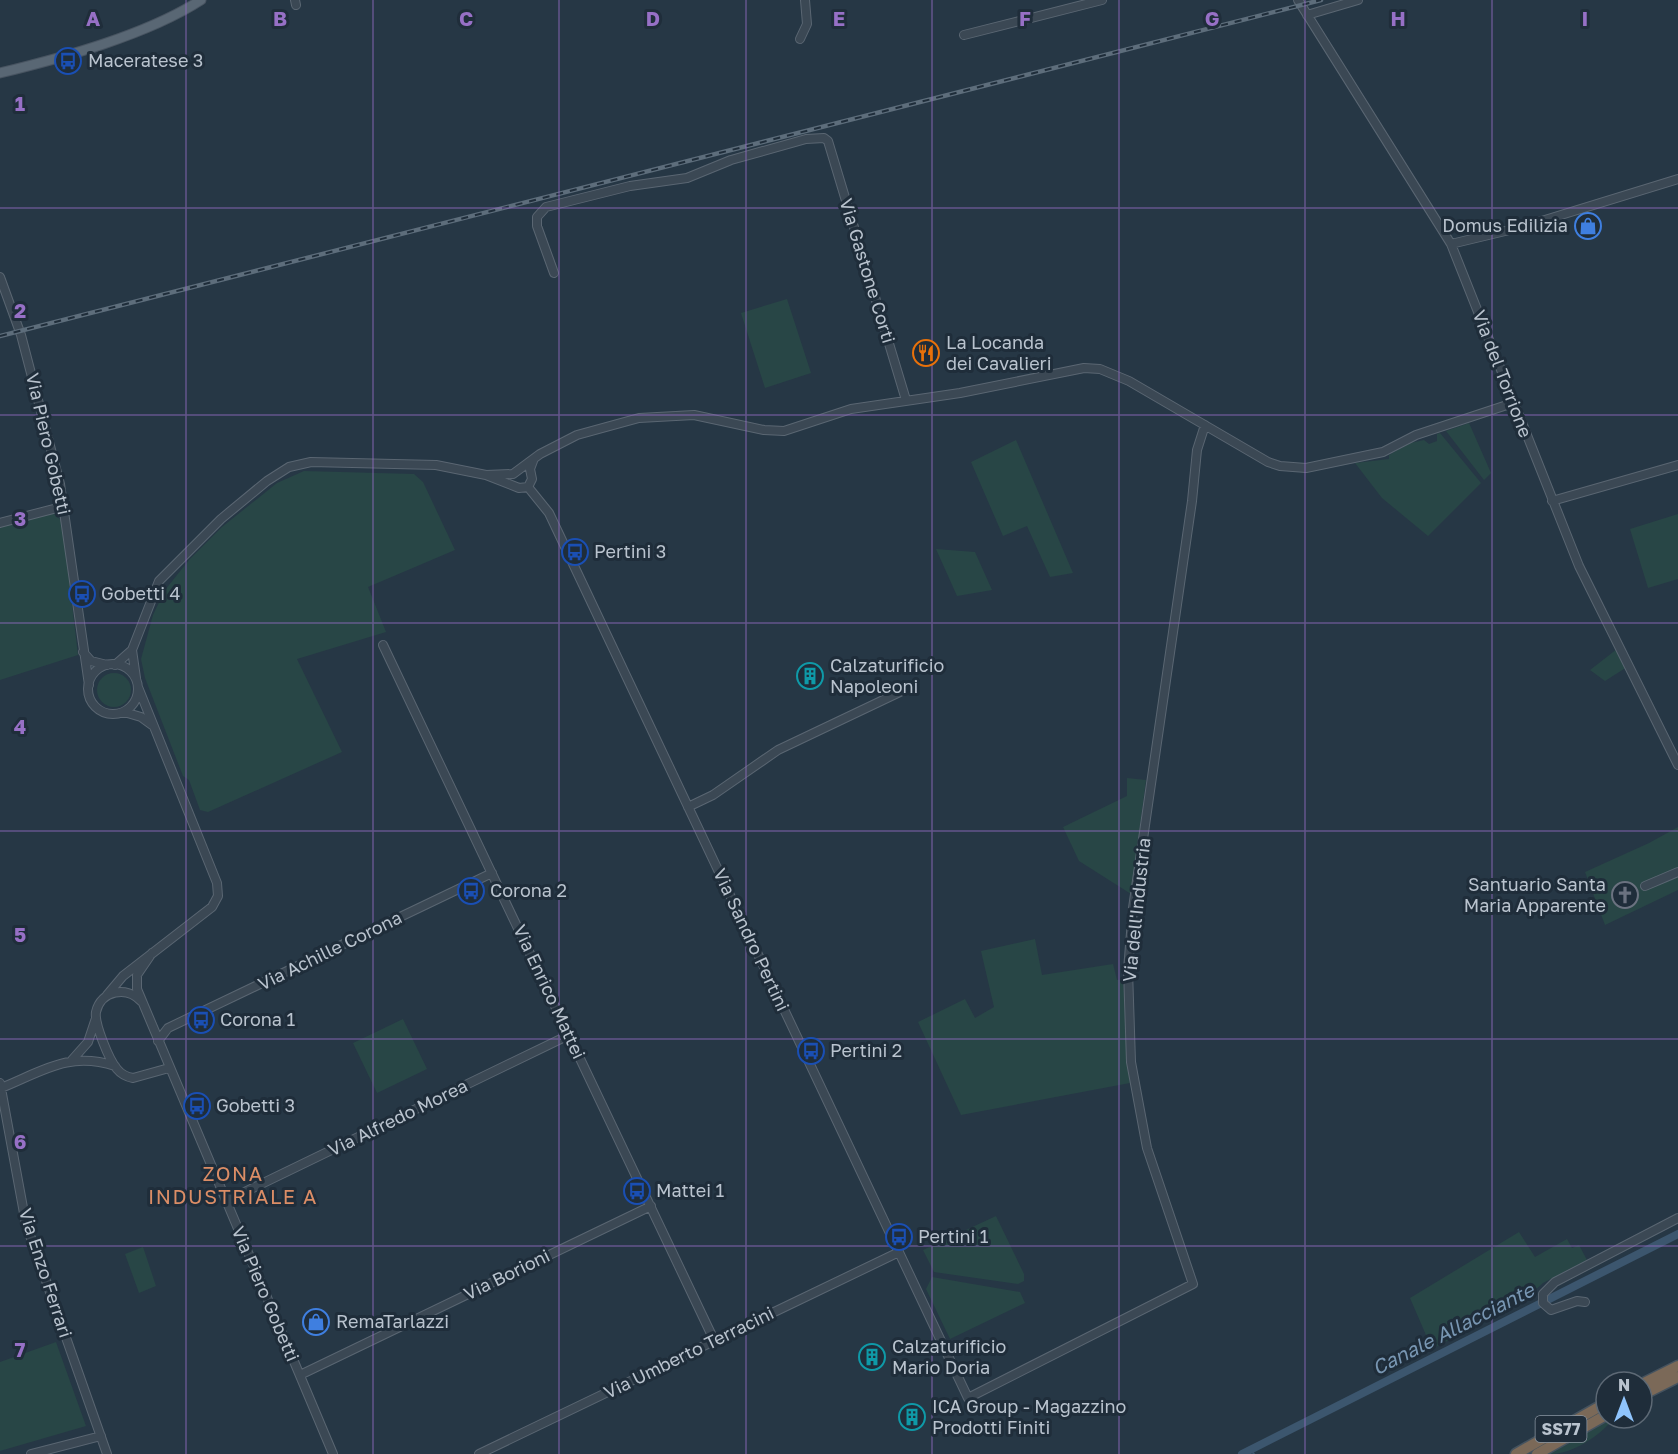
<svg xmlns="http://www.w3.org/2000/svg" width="1678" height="1454" font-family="'Golos Text',sans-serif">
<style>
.green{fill:#284646}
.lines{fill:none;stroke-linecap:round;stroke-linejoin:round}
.stream{stroke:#3c566e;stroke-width:2}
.canal{stroke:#3c566e;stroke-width:8}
.minor-casing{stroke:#5a6672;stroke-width:10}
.major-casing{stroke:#485461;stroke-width:11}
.highway-casing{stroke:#45535f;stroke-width:13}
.minor{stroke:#3b4854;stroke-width:8}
.major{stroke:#596774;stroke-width:9}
.highway{stroke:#7b6958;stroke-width:10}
.rail-casing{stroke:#5d6d7b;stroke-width:4.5}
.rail{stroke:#1f2d3a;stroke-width:2;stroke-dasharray:7;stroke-linecap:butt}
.grid{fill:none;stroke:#9770c6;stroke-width:1.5;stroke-opacity:0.55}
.labels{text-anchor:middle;stroke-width:6;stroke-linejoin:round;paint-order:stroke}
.shield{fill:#1f2d3a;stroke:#8b96a2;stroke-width:1.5}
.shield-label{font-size:16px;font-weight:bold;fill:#b9c3ce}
.poi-label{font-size:18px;fill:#b9c3ce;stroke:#1f2d3a;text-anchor:start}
.street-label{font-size:18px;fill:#b9c3ce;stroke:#1f2d3a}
.neighbourhood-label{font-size:20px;letter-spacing:1.5px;fill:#db8d66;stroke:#1f2d3a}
.water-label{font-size:20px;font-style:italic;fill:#7896b2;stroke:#1f2d3a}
.grid-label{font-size:20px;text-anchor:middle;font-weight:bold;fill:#9770c6;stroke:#1f2d3a;stroke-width:6;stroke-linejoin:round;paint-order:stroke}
</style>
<rect width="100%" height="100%" fill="#263745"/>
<!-- green -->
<path class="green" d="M787 299 811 373 765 388 741 313Z
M1469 423 1491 473 1484 480 1446 431Z
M1440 433 1481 483 1428 536 1382 498 1355 463 1389 459V455L1410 443 1424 440 1429 444 1437 441V434Z
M1016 440 1073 573 1050 577 1027 526 1003 536 971 462Z
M304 471 414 474 423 482 455 550 368 587 386 632 297 659 342 752 208 812 200 810 189 780 183 776 145 678 141 659 153 615 165 590 189 560 222 527 277 483Z
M53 513 61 520 63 528 78 655 0 680V527Z
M1678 514V579L1648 588 1630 529Z
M936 549 975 552 992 590 957 596Z
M1617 649 1627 667 1605 681 1590 670Z
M97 690a17 17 0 1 1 34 0a17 17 0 1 1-34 0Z
M1127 778 1146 780 1131 894 1079 861 1063 827 1127 796Z
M1678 827V890L1605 925 1585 872 1649 843Z
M1035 939 1042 975 1113 964 1117 980 1123 979 1130 1083 961 1115 918 1022 965 999 975 1018 994 1007 981 951Z
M403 1019 427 1069 377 1093 353 1043Z
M996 1216 1024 1274V1281L1018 1284 934 1272 923 1250Z
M1519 1232 1535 1257 1567 1239 1572 1248 1579 1245 1587 1260 1543 1283 1523 1301 1432 1349 1410 1298Z
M143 1247 156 1286 139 1293 125 1254Z
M932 1277 1020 1292 1025 1303 950 1339 926 1289Z
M56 1342 86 1426 0 1451V1362Z
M1614 1418C1600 1436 1573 1454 1550 1454Z"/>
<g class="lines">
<!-- stream -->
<path class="stream" d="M1250 1449 1254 1454"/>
<!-- canal -->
<path class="canal" d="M1242 1454 1678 1234"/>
<defs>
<path id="minor" d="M295 0 296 5
M1298 0 1451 244 1579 566 1678 765
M1307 15 1358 0
M964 35 1102 0
M800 39 807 24 805 0
M1451 244 1522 227 1678 179
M554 273 537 226V217L546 207 630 186 687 178 731 160 806 139 824 138 828 141 906 400
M0 277 21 335 60 484 89 685
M486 475 513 474 540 454 577 435 639 418 694 415 764 430 784 431 851 409 960 393 1084 368 1100 369 1129 381 1268 462 1280 466 1306 468 1383 452 1416 435 1513 403
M528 487 549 513 968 1398 1193 1284 1147 1148 1131 1062 1128 970 1133 908 1192 501 1197 450 1205 425
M528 487 532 479 530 469 533 461
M1552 501 1678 465
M0 523 65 506
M383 645 714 1340
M83 652 91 661 107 665
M88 689a25 25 0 1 1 50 0a25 25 0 1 1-50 0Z
M115 665 132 650
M136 678 132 650 159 581 221 519 267 481 289 467 311 462 436 465 486 475 519 488 528 487
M124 712 141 717 152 725
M688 807 713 795 778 750 900 692
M1645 886 1678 872
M152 953 137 975V989L333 1454
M107 995 123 976 212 907 218 896 217 883 138 687
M141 1001C127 986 101 990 96 1012 94 1023 109 1060 117 1069 121 1074 127 1077 133 1078L169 1068
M158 1041 168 1028 492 873
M72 1060 88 1042 96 1018
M0 1083 26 1224 107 1454
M1 1088C43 1071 69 1051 115 1066
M226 1201 569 1035
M1585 1302 1577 1301 1551 1310 1543 1303V1294L1555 1282 1678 1218
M300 1375 651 1206
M31 1454 101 1436
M479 1454 899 1252"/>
<path id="major" d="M0 73C62 58 147 35 201 0"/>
<path id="highway" d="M1642 1384 1678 1366
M1642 1395 1678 1377
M1516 1454 1606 1403
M1537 1454 1606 1415"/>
</defs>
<!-- minor casing -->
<use href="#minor" class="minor-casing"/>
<!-- major casing -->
<use href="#major" class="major-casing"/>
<!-- highway casing -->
<use href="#highway" class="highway-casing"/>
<!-- minor -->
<use href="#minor" class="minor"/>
<!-- major -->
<use href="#major" class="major"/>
<!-- highway -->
<use href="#highway" class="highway"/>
<defs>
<path id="rail" d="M0 336 1321 0"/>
</defs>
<!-- rail casing -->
<use href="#rail" class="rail-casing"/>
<!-- rail -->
<use href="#rail" class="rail"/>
</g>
<!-- grid -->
<path class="grid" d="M186 0V1454M373 0V1454M559 0V1454M746 0V1454M932 0V1454M1119 0V1454M1305 0V1454M1492 0V1454M0 208H1678M0 415H1678M0 623H1678M0 831H1678M0 1039H1678M0 1246H1678"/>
<!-- icons -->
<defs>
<symbol id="bus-ring" viewBox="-11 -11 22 22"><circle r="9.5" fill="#1f2d3a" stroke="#1a4fb4" stroke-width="1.5"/><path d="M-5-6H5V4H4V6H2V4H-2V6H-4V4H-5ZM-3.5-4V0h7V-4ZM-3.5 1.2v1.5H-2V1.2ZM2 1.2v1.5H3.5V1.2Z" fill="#1a4fb4"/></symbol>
<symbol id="shop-ring" viewBox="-11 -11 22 22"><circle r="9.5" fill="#1f2d3a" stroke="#3f7fe0" stroke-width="1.5"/><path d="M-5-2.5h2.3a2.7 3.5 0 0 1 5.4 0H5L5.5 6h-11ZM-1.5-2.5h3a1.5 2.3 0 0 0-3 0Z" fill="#3f7fe0"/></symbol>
<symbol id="restaurant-ring" viewBox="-11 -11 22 22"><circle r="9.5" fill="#1f2d3a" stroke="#e8710a" stroke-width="1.5"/><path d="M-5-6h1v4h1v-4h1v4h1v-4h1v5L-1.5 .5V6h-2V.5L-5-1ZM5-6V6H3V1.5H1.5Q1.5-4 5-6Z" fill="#e8710a"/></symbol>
<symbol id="building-ring" viewBox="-11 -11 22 22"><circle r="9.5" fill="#1f2d3a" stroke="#0f9aa8" stroke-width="1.5"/><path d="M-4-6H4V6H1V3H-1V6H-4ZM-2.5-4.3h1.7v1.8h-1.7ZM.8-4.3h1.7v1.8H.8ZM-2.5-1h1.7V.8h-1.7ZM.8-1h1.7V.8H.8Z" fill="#0f9aa8"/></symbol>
<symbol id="church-ring" viewBox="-11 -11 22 22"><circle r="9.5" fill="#1f2d3a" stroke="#6b7280" stroke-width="1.5"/><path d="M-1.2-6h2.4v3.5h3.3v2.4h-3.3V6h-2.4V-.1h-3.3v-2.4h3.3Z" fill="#6b7280"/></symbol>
</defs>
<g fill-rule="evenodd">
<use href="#bus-ring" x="53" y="46" width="30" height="30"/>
<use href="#shop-ring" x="1573" y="211" width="30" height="30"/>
<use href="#restaurant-ring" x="911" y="338" width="30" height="30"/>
<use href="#bus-ring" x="560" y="537" width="30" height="30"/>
<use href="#bus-ring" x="67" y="579" width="30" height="30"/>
<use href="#building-ring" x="795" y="661" width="30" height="30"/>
<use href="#bus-ring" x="456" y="876" width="30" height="30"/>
<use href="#church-ring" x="1610" y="880" width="30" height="30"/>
<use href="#bus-ring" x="186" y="1005" width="30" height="30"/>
<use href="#bus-ring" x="796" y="1036" width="30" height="30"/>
<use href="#bus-ring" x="182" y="1091" width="30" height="30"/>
<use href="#bus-ring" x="622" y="1176" width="30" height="30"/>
<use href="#bus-ring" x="884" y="1222" width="30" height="30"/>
<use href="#shop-ring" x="301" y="1307" width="30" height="30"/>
<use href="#building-ring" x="857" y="1342" width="30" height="30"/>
<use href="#building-ring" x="897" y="1402" width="30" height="30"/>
</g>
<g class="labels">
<!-- shield labels -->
<rect class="shield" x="1535.5" y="1416" width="51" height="26" rx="4.5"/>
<g class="shield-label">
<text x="1561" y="1435">SS77</text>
</g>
<!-- poi labels -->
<g class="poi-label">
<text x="88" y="67">Maceratese 3</text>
<text x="1568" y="232" text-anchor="end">Domus Edilizia</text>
<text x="946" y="349">La Locanda<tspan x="946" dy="21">dei Cavalieri</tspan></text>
<text x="594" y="558">Pertini 3</text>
<text x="101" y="600">Gobetti 4</text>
<text x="830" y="672">Calzaturificio<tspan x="830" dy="21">Napoleoni</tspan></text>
<text x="1606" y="891" text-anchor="end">Santuario Santa<tspan x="1606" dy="21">Maria Apparente</tspan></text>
<text x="490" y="897">Corona 2</text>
<text x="220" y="1026">Corona 1</text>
<text x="830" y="1057">Pertini 2</text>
<text x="216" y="1112">Gobetti 3</text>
<text x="656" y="1197">Mattei 1</text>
<text x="918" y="1243">Pertini 1</text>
<text x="336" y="1328">RemaTarlazzi</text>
<text x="892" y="1353">Calzaturificio<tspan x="892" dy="21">Mario Doria</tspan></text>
<text x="932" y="1413">ICA Group - Magazzino<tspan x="932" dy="21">Prodotti Finiti</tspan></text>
</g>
<!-- street labels -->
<g class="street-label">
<text transform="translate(867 271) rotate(73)" y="6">Via Gastone Corti</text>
<text transform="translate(1502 374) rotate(69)" y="6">Via del Torrione</text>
<text transform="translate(48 444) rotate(77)" y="6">Via Piero Gobetti</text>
<text transform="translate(1137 910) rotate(-84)" y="6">Via dell'Industria</text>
<text transform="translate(751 940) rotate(65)" y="6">Via Sandro Pertini</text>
<text transform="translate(330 951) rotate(-26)" y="6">Via Achille Corona</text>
<text transform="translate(549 992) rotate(65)" y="6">Via Enrico Mattei</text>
<text transform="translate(398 1118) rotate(-26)" y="6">Via Alfredo Morea</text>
<text transform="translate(45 1273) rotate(72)" y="6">Via Enzo Ferrari</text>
<text transform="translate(507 1275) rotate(-26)" y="6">Via Borioni</text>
<text transform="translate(265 1294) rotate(67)" y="6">Via Piero Gobetti</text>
<text transform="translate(689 1353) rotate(-26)" y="6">Via Umberto Terracini</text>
</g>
<!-- neighbourhood labels -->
<g class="neighbourhood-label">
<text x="233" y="1181">ZONA<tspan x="233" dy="23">INDUSTRIALE A</tspan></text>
</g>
<!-- water labels -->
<g class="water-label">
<text transform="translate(1453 1329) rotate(-27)" y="7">Canale Allacciante</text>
</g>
</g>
<g class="grid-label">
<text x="93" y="26">A</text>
<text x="280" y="26">B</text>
<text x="466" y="26">C</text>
<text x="653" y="26">D</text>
<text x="839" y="26">E</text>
<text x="1025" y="26">F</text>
<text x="1212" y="26">G</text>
<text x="1398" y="26">H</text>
<text x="1585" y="26">I</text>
<text x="20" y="111">1</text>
<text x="20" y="318">2</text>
<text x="20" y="526">3</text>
<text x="20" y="734">4</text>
<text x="20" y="942">5</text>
<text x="20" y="1149">6</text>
<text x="20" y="1357">7</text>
</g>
<!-- north arrow -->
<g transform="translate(1624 1400)"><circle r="28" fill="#1f2d3a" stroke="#5d6975" stroke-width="1.5"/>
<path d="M0-4.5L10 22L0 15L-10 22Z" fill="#8fc4fd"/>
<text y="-9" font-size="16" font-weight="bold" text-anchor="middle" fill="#b9c3ce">N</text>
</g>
</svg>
